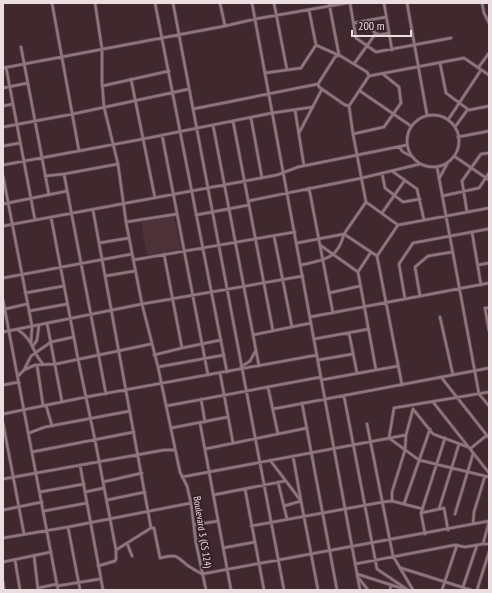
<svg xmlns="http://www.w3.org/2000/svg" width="492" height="593" font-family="'PT Sans Narrow',sans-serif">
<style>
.built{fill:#4e3239}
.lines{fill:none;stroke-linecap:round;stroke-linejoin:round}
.street-casing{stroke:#59464c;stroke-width:4}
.street{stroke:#90767c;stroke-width:2.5}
.labels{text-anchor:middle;stroke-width:3.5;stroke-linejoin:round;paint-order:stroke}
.street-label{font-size:10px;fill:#ecdde1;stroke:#341f25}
</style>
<rect width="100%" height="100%" fill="#3f292f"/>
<!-- built -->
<path class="built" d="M174 216 181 249 147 255 141 222Z"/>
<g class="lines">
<defs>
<path id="street" d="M52 3 79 151
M95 3 102 49V82L104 107 118 164 126 222 142 304 158 367 180 472 187 486 191 503 196 543 206 590
M155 3 227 372
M173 3 284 590
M220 3 225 26
M252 3 360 590
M274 3 287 70
M329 3 339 55
M350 3 356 38 376 52 451 38
M384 3 392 50
M407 3 427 115
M482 3 484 13 489 23
M369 21C372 33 376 37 389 33
M354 23 386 17
M316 45 338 55
M21 47 49 195
M440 63 446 93 469 110 489 106
M354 64 376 33
M6 67 35 220
M3 68 225 26 255 19 347 3
M478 68 489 53
M265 73 301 68 316 45 309 10
M369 76 464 58 489 75
M131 79 155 198
M102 86 169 71
M3 88 28 83
M360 91 411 126
M3 106 13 104
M349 106 345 105 319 87 318 84 335 57 339 55 367 72 369 76 349 106 353 134 366 202
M193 109 318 84
M295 110 304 166
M407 141a26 26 0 1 1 52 0a26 26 0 1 1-52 0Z
M251 118 262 178
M448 120 481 70
M233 121 273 331
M213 125 259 366
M3 127 73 114 189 89
M455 127 468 109
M299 133 322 89
M353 134 384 127 401 103 399 87 383 74
M162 135 208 375
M458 137 489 131
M3 146 20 143
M399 147 403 152 411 156
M454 156 489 180
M3 165 143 139 272 113 313 107
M437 167 479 394 489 406
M392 171 417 189 424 220
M382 173 385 188 403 202 420 199
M3 176 32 326 31 343
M45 176 64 174
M439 179 448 162
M309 188 333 313
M442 196 479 188 489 173
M248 201 362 178 420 164
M3 204 67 191
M93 210 151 528H154L160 558C175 554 176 555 187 565 191 568 197 571 202 574L489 521
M467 212 462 181 481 154 489 153
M382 213 405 180
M196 215 249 205
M51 217 78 359 95 440 116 550V559L115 561 98 566
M126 222 177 214
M398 225 489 208
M3 226 277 175 298 167 407 145
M472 232 481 285
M274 236 292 327
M99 243 129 238
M297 243 344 234C338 259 324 260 301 265
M320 245 358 272 376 370
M164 254 182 348
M377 256 398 225 366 202 344 234 377 256 402 385
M133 260 295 232
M478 265 489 263
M358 272 371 252
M105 276 135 271
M3 278 132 254
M25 293 64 286
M329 293 360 286
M420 296 415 267 428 256 452 252
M405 299 399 264 413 243 488 229 489 230
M3 300 58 590
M489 308H485L489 331
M5 309 27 304
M29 311 67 304
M310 317 489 283
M440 317 453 375
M47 323 62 402
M17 329C35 341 31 351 43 364
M3 332 142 304 303 276
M349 333 357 373
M253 335 311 323
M314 339 369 329
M33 346 37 340 39 325
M154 355 182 348 221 340
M318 360 353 354
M37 365 43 405
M158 367 224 355
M241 367 250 361 256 350
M24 370 31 356 51 342 74 337
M220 373 233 443
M18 376 24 370 35 365 56 364 151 344
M441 377 489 438
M321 380 398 366
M3 385 19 382
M268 387 278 434
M489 392 394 408 389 438 419 460 489 477
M106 394 64 174 118 164
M344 396 377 569 408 590
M201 399 205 422
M433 402 489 473
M302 403 337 590
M46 405 52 426
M166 406 321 377
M273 409 489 368
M413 409 433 434 468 447
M3 414 86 397 317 355
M3 423 24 534
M200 423 231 590
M367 424 393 556 413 590
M171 428 228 417
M29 433 45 427 130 411
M205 449 307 428
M470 449 487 435
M32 452 134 432
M293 456 301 501 318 590
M270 460 301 501 284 506
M80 465 103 590
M182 477 406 435
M3 479 164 450H175
M103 482 142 473
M278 482 287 519
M245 489 264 590
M40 492 84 484
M85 492 104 488
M213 495 285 481
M107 500 145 492
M392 501V492L405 450 406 435 413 409
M404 504 430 429
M439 509 459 444
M3 510 42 502
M44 511 87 503
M421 513 444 508 448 530
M455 514 473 454
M489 522 483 544H489
M473 524 474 512 485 476
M194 525 218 521
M251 526 383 502 392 501 423 509
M68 527 80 590
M425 534 421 513 445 438
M3 538 68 527 191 503
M127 543 132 556
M223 548 255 542
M116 550 151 528
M34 555 38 590
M15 560 20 590
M3 562 51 552
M355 564 455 545 465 547 477 545
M401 568 471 590
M357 574 404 589
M357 576 368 590
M3 582 4 590
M57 586 100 579
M38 588 57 584
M390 590 391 585
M442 590 457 545
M462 590 477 545 483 544
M477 590 489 552"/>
</defs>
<!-- street casing -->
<use href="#street" class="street-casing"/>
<!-- street -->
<use href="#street" class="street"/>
</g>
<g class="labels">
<!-- street labels -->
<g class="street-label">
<text transform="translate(203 532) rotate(81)" y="4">Boulevard 3 (CS 124)</text>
</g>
</g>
<!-- border -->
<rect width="492" height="593" fill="none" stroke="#ecdde1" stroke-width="8"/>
<!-- scale -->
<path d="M352 30v6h59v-6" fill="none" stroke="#ecdde1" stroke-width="2"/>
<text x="358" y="30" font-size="12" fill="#ecdde1" stroke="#341f25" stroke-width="3" paint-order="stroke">200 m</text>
</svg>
